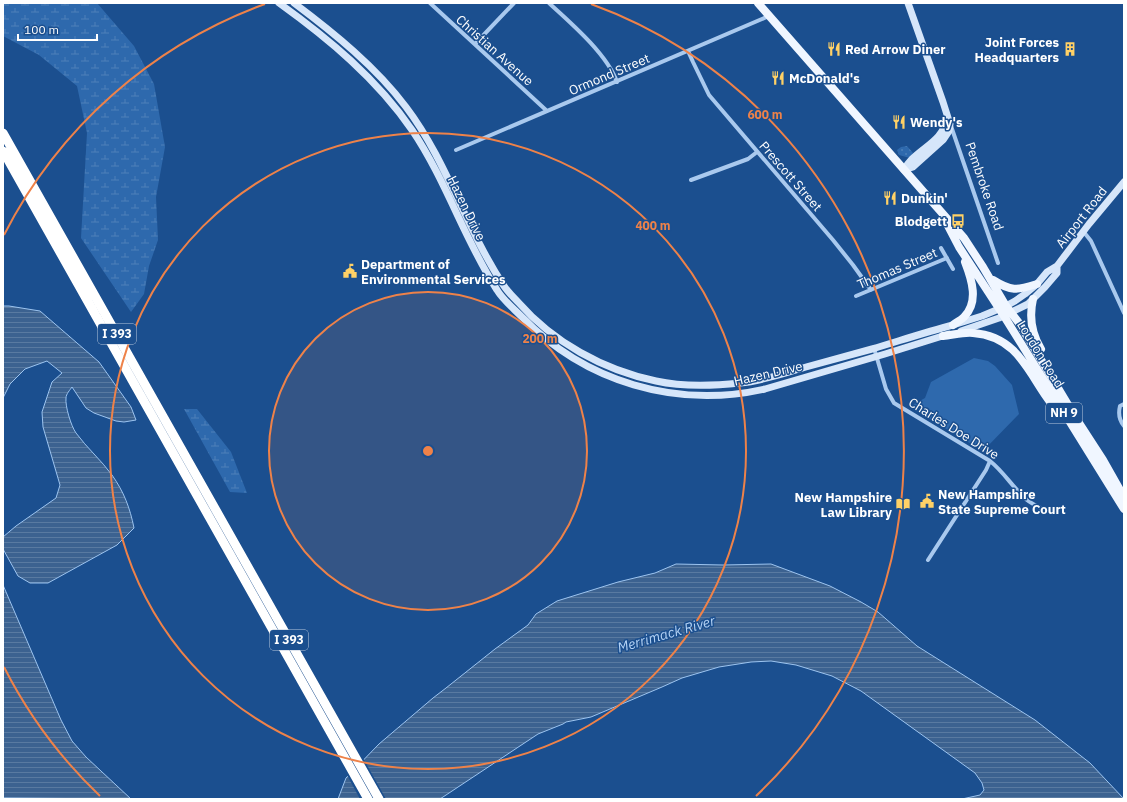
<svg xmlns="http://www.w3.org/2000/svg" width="1127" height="802" font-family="'IBM Plex Sans',sans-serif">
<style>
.grass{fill:#2e69ad}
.wetland{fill:url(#wetland-marsh)}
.park{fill:url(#park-dots)}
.water{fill:url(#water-rules);stroke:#9cc4f0}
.pier{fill:#1b4f8f}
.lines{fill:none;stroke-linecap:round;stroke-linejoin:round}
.street{stroke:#a9c9ee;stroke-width:4}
.secondary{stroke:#d6e6fa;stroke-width:7}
.primary{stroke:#f0f6ff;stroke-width:8}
.highway{stroke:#fff;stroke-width:9}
.ring{fill:none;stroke:#ee8249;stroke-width:2}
.labels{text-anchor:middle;stroke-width:3;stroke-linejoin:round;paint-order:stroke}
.shield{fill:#1b4f8f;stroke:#bbcadd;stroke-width:1}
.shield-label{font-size:12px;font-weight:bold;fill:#fff}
.poi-label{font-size:13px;font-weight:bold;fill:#fff;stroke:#1b4f8f;text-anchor:start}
.street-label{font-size:13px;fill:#fff;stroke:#1b4f8f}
.water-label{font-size:14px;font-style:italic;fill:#b5d3f5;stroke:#1b4f8f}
.centre{fill:#ee8249;stroke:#1b4f8f;stroke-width:2}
.ring-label{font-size:12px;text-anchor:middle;font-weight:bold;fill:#ee8249;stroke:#1b4f8f;stroke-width:3;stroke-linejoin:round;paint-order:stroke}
</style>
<defs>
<pattern id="wetland-marsh" width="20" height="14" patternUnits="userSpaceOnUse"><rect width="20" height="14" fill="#2e69ad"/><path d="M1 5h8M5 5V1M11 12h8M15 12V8" fill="none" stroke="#4d80b9"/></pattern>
<pattern id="park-dots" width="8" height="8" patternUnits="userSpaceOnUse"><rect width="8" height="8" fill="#2e69ad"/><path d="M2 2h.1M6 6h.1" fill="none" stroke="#4d80b9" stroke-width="1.8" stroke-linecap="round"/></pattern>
<pattern id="water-rules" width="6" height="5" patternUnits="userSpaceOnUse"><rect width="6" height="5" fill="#3c6290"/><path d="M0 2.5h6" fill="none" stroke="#597aa1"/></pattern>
</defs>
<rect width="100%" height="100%" fill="#1b4f8f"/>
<!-- grass -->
<path class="grass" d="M974 358 988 361 995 366 1012 385 1019 414 983 451 913 409 914 404 925 398 931 382Z"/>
<!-- wetland -->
<path class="wetland" d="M3 3H97L134 46 154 84 165 147 156 197 158 240 149 266 144 294 131 312 81 238 87 133 77 86 39 55 3 36Z
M184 409H197L231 452 247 493 230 492Z"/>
<!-- park -->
<path class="park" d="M907 146 913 153 910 158 899 155 897 150 901 147Z"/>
<!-- water -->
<path class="water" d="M3 306H9L40 311 99 362 131 407 136 420 124 422 116 421 94 413 86 408 72 387C70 390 66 394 66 398 65 406 71 426 76 433 87 448 101 460 112 475 124 492 130 508 134 528L117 545 48 583H30L18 576 3 549V537L16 526 56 498 60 485 43 427 42 412 52 382 62 373 47 361 25 369 10 384 3 398Z
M676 564 723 565 771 564 830 586 861 602 878 612 917 646 1035 720 1090 763 1124 799H962L980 795 984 790 982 783 975 773 861 691 832 676 796 665 771 661 751 662 719 667 682 678 662 687 591 717 566 722 563 724 538 734 440 799H338L346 778 379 744 433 698 446 688 495 649 528 625 536 614 557 601 618 582 655 573Z
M3 585 61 720 72 741 86 757 131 799 3 798Z"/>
<!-- pier -->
<path class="pier" d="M363 758 386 799H360L347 775Z"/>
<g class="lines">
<!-- street -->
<path class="street" d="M430 3 547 111
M549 3C571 23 607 54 617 82
M475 44 514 3
M688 51 693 62 709 95 833 240 853 265 871 290
M951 126 998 263
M456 150 769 16
M691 180 748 159 757 152
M1083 231 1091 241 1124 313
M941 248 953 269
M856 296 947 258
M874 348 886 389 894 403 990 461C1004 472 1013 488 1027 500 1032 504 1039 507 1046 511
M1124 404 1120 406C1118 414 1119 420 1124 426
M928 560 986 470 990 461"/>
<!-- secondary -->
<path class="secondary" d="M279 3C329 39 377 79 412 130 446 180 464 239 497 290 503 300 513 308 522 317 585 382 676 409 765 389L885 354 949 334
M294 3C334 33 376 67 406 107 447 161 466 229 504 286 508 292 513 297 518 302 553 342 603 370 656 381 683 387 712 386 740 383 763 381 785 373 806 367 828 361 850 355 872 349 899 341 926 332 953 325L982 316 1006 306 1015 301 1025 294 1037 284 1047 272 1057 266 1089 224 1124 182
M904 170 913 167 943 140 949 131 950 124 943 102 908 3
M904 170C906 166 909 162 912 159 925 146 943 139 947 119
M961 331 999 318 1028 304 1045 287 1057 273V266"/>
<!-- primary -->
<path class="primary" d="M758 3 964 238 983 267 1006 306 1019 323 1079 423 1103 460 1124 497
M947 224 959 247 1004 316 1124 509
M993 280C1012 292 1017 290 1037 284
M1033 299C1029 317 1031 333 1041 349
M953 325C957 322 961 320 964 317 979 302 972 280 965 262
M943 336C953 335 964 332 973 333 1026 337 1031 387 1063 417"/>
<!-- highway -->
<path class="highway" d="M3 133 379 799
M3 151 368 799"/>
</g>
<!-- distance rings -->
<circle cx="428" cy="451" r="159" fill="#ee8249" fill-opacity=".12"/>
<g class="ring">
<circle cx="428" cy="451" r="159"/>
<circle cx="428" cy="451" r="318"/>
<path d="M100 796A476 476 0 0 1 4 667M4 235A476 476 0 0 1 265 4M591 4A476 476 0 0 1 756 796"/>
</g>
<!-- icons -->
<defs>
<symbol id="restaurant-bare" viewBox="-9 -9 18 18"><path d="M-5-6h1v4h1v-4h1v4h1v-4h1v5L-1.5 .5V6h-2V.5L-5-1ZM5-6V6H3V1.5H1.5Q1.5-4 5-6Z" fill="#ffd166" stroke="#1b4f8f" stroke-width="2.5" paint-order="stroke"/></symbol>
<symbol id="building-bare" viewBox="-9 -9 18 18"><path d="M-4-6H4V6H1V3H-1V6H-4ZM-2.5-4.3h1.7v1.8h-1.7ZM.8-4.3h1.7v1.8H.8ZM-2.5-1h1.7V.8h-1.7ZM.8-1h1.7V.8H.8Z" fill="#ffd166" stroke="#1b4f8f" stroke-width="2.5" paint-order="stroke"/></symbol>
<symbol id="bus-bare" viewBox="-9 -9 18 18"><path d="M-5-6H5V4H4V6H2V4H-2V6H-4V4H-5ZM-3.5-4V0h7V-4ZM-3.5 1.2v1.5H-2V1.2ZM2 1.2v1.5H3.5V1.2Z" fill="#ffd166" stroke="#1b4f8f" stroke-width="2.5" paint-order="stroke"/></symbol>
<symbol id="civic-bare" viewBox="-9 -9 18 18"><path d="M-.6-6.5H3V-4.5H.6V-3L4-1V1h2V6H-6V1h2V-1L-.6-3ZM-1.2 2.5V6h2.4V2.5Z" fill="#ffd166" stroke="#1b4f8f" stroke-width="2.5" paint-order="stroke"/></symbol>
<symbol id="library-bare" viewBox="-9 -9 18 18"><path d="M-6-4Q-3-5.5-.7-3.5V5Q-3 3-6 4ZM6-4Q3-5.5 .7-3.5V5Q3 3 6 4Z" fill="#ffd166" stroke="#1b4f8f" stroke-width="2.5" paint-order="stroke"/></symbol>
</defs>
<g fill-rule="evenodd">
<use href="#restaurant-bare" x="824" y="39" width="20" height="20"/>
<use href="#building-bare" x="1060" y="39" width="20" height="20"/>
<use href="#restaurant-bare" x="768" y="68" width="20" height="20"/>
<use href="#restaurant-bare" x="889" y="112" width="20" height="20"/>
<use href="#restaurant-bare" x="880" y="188" width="20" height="20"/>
<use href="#bus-bare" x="948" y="211" width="20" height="20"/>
<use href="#civic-bare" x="340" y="261" width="20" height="20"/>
<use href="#civic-bare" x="917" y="491" width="20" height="20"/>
<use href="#library-bare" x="893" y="494" width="20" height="20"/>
</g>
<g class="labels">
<!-- shield labels -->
<g class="shield">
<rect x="98" y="324" width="38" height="20" rx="3"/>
<rect x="1046" y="403" width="36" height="20" rx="3"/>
<rect x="270" y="630" width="38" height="20" rx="3"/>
</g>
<g class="shield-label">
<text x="117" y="338">I 393</text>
<text x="1064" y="417">NH 9</text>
<text x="289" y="644">I 393</text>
</g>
<!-- poi labels -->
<g class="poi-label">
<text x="1059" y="47" text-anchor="end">Joint Forces<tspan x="1059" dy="15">Headquarters</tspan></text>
<text x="845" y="54">Red Arrow Diner</text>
<text x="789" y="83">McDonald's</text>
<text x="910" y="127">Wendy's</text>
<text x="901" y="203">Dunkin'</text>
<text x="947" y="226" text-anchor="end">Blodgett</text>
<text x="361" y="269">Department of<tspan x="361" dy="15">Environmental Services</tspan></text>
<text x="938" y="499">New Hampshire<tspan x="938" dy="15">State Supreme Court</tspan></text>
<text x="892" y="502" text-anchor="end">New Hampshire<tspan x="892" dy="15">Law Library</tspan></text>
</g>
<!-- street labels -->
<g class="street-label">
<text transform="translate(495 50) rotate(42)" y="5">Christian Avenue</text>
<text transform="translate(609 74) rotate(-23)" y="5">Ormond Street</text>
<text transform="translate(791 176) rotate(49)" y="5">Prescott Street</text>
<text transform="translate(985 186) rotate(71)" y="5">Pembroke Road</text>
<text transform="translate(467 208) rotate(64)" y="5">Hazen Drive</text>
<text transform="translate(1081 217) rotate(-52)" y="5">Airport Road</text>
<text transform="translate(897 268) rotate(-23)" y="5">Thomas Street</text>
<text transform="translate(1041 354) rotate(58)" y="5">Loudon Road</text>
<text transform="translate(768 373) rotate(-13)" y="5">Hazen Drive</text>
<text transform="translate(954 428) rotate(32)" y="5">Charles Doe Drive</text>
</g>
<!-- water labels -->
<g class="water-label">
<text transform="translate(666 634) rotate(-16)" y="5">Merrimack River</text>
</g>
</g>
<circle cx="428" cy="451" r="6" class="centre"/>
<g class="ring-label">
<text x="765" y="119">600 m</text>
<text x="653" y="230">400 m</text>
<text x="540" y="343">200 m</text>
</g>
<!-- border -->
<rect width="1127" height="802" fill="none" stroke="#ffffff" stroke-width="8"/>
<!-- scale -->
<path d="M18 34v6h79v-6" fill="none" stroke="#ffffff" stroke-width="2"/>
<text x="24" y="34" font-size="12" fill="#ffffff" stroke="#1b4f8f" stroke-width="3" paint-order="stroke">100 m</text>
</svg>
